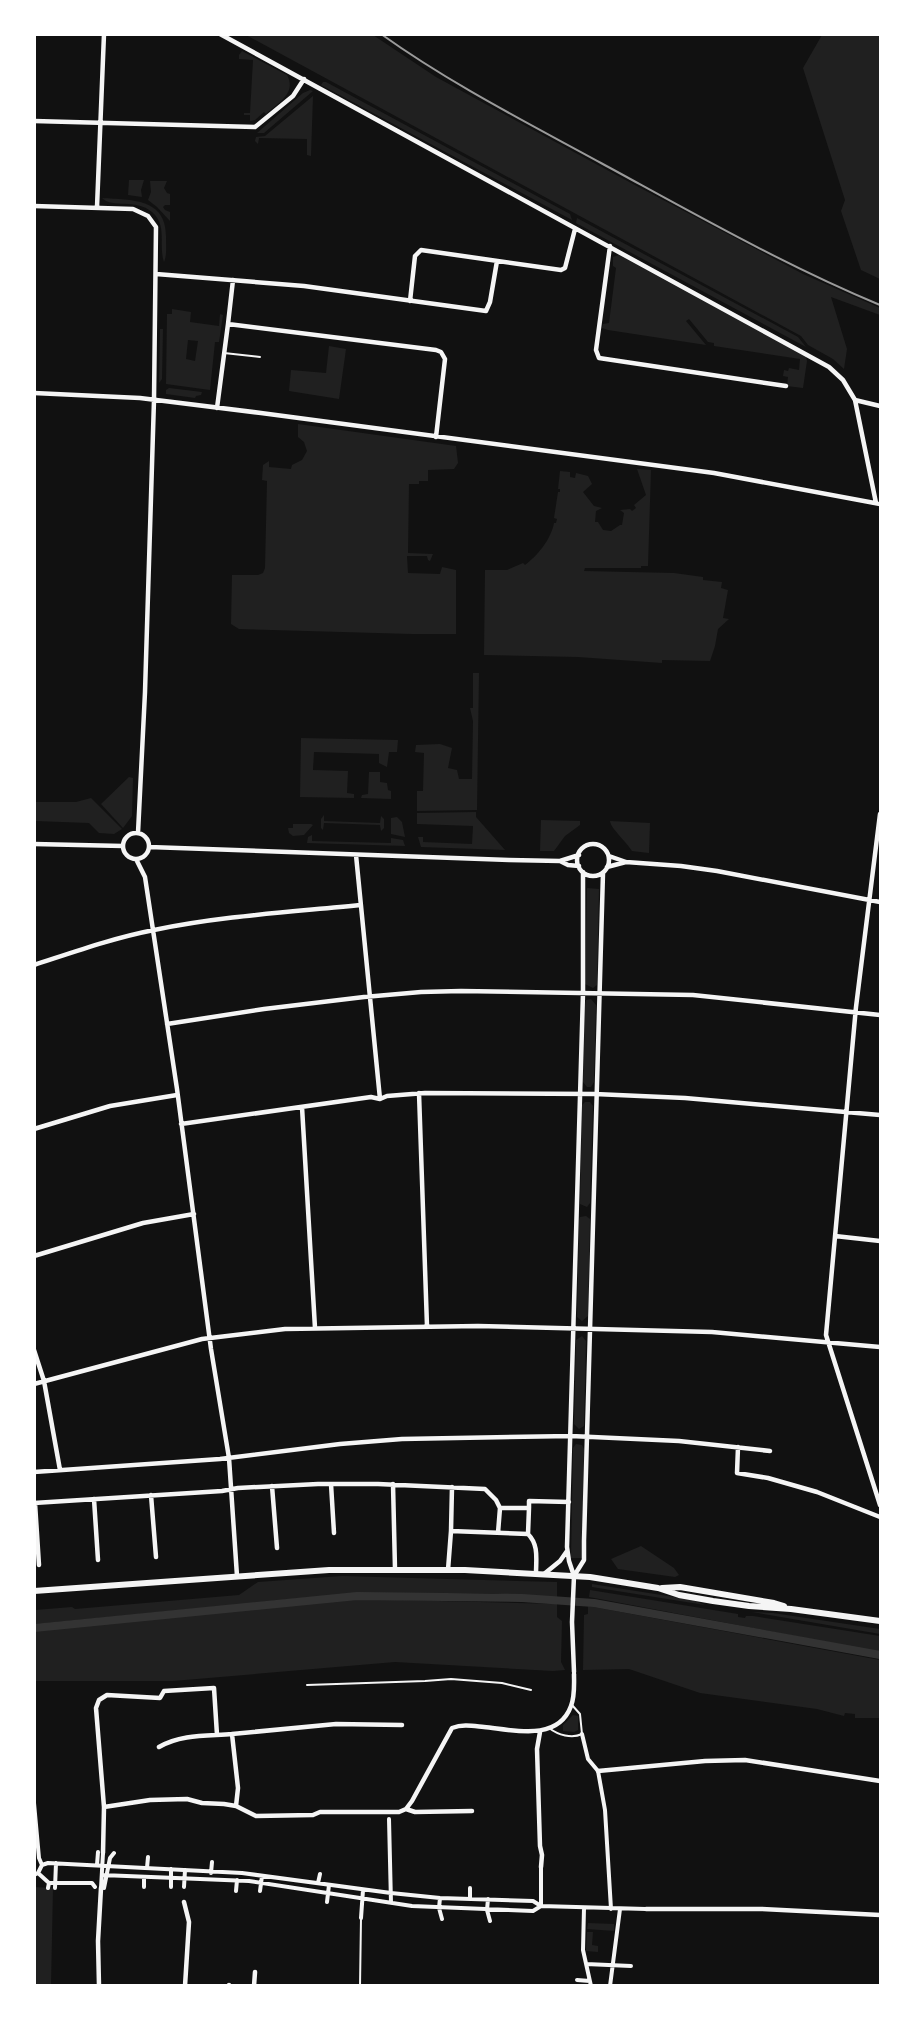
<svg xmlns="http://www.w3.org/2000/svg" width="915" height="2020" font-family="Lato,sans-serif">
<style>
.green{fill:#202020;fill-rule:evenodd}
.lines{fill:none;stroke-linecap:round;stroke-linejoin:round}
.canal{stroke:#333;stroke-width:8}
.service{stroke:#f5f5f5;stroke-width:2}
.pedestrian{stroke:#f5f5f5;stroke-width:4}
.minor{stroke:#f5f5f5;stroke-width:4.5}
.tertiary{stroke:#f5f5f5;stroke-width:6}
.rail{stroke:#9a9a9a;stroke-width:2}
</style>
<rect width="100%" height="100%" fill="#111"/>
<!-- green -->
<path class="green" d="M246 35H373L436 77 631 183 803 274 880 308V315L831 297 847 349 844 369 833 359 808 345 801 336Z
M822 35H880V279L861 270 841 211 845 200 803 68Z
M242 51 287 75C297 93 278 103 266 114L264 112 255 120 250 121V115H244V113H250L253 60 239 59V55Z
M323 82H326L570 214 572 220 321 85Z
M310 90 313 91 264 133H257L303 93Z
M313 96 311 156 307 155V139L259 138 258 144 255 141 256 137 265 136Z
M129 180H144L141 190 142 197 128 195Z
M150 181H167L164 188 167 193 170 194V205H165L163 207 165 210 170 212V221L157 207 148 200 151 192Z
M102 198C132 200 167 198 166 238 166 247 167 255 164 262 158 245 168 226 152 212 135 198 113 209 102 198Z
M577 218 798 337 806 347 576 223Z
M619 255 806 357 807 361 803 388 787 386 788 377 783 376 784 370 788 371 789 368 799 370 800 359 714 346V343L708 342 689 319 686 321 706 345 608 330 602 328 603 324 609 323 616 268 613 266V257Z
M172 309 191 312 190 322 219 326 220 314 223 315 219 342H215L210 390 166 384 167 314H172ZM188 340 198 341 195 361 186 359Z
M160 329H163L162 379 159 383Z
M329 346 346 349 339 399 289 391 291 370 326 373Z
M169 388 202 392 201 395 196 396 195 398 166 394V390Z
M298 424 456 446 458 463 454 469 428 470V481H419V484H409L408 553 433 554 430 561 428 560 427 556H407L408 573 440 574 442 567 456 570V634H412L239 629 231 624 232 575H258L263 573 265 568 267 481 262 480 263 465 269 461V467L291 469 292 465 302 460 307 451 304 442 298 437Z
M637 469 651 470 648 566H641V568H585L584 571 674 573 703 577V580L722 582 721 588 728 590 723 618 729 619 718 629 715 646 710 661 662 660V663L578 657 484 655 485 570H507L523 563 525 565C536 557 551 540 554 523H556L557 519 554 518 558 492H560V489H558L560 471 570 472V477L575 478 576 473 588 476 592 484 583 492 594 506 602 508 596 511 595 522H598L603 530 611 531 620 525H622L624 513 620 510 630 509 632 511 636 508 634 505 646 495Z
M473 673H479L477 810 417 811V791H423L424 753 415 752 416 745 440 744 452 748 448 768 457 770 459 779H472L473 721 470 708H473Z
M301 738 398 740 397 752H389L387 767 379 763V754L314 752 313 770 348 771 347 793 354 794V798L300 797Z
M369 772H380V782L387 783 388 790 391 791V799L361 798 362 795 368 794Z
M129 777 133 778 132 816 123 828 101 804Z
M91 798 122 829 114 834 99 833 89 823 35 821V802H76Z
M476 812V817L505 850 421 847 418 837H423V842L472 844 473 826 417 824V813Z
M324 815V821L380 823 381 816 384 819V828L381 831 380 825 324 823 323 830 321 828V819Z
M397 817 402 822 405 837 391 834V818Z
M541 820 580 821V825L565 836 554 851H540Z
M610 821 650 823 649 853 632 851C626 841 611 829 610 821Z
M293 824H311L313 825 304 835 293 836 289 833 288 828H293Z
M312 835V841L391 843V838L403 840 405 846 307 843 308 837Z
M587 888 599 889 597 985 593 988 585 984Z
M591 999 596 1005 594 1082 591 1087H587L583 1082 585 1005 586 1000Z
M585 1102H590L593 1106 590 1203 587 1207 580 1204 582 1105Z
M586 1216 590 1219 588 1316 582 1321 577 1317 579 1220 580 1217Z
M582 1336 586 1341 584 1426 579 1429 574 1424 576 1340Z
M576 1444 582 1445 584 1449 582 1558H571L573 1448Z
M641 1546 674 1568 679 1575 675 1577 618 1569 611 1559Z
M342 1576 557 1582V1598L492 1593H356L35 1624V1610L72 1607 75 1609 239 1595 258 1582Z
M592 1584 693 1600 705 1605 592 1587Z
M590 1590 738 1614V1617L745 1618 746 1616H753L880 1636V1652L589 1597Z
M358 1599 557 1604V1617L562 1621 561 1662 565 1670 553 1671 395 1662 173 1681H35V1631Z
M588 1606 880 1660V1718H855V1714L845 1713 844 1716 817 1709 700 1693 629 1669 583 1670 584 1615 588 1614Z
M752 1612 773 1613 880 1629V1634Z
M573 1715 578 1716V1730L574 1732 563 1731V1725Z
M34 1887 53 1888 51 1985H35Z
M588 1923 614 1924V1931L587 1929Z
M587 1932H593L592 1945 598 1946V1952L586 1951Z"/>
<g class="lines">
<!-- canal -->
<path class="canal" d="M34 1628 357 1596 522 1598 594 1603 880 1655"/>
<!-- service -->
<path class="service" d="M224 353 260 357
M307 1685 425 1681 451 1679 502 1683 531 1690
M549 1728C558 1735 572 1739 582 1734L580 1714 572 1705
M360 1986 361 1918"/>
<!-- pedestrian -->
<path class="pedestrian" d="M582 1734 588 1759 598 1771 605 1810 611 1909
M34 1803 39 1858 42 1865 38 1873 34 1875
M389 1819 391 1903
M42 1865 48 1863 242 1873 391 1893 440 1898 533 1901 541 1906 646 1909
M97 1865 98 1852
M541 1867V1906
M147 1868 148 1857
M38 1873 49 1883 48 1888
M211 1873 212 1862
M102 1875 249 1881 412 1906 533 1911 541 1906
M49 1883H92L95 1887
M318 1883 320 1874
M144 1887V1877
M171 1887V1869
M184 1887 185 1870
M55 1888 56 1863
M101 1888 103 1853
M104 1888 110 1858 114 1853
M236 1891 237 1880
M260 1891 262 1876
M440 1898 439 1908 442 1919
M470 1899V1888
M488 1899 487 1910 490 1921
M327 1902 329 1885
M584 1908 583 1950 591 1986
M361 1918 363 1890
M586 1964 631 1966
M577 1980 590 1981
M610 1986 620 1909"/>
<!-- minor -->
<path class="minor" d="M220 34 829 367 843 380 855 400 876 503
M34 121 255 127 293 96 304 79
M34 206 133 209 148 216 156 227 154 400 145 692 138 833
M97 207 104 34
M610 246 596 350 599 358 786 386
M156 274 304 286 486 311 490 302 497 261
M410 301 415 256 421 250 561 270 565 268 575 229
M228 324 233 280
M34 393 140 398 261 413 714 473 880 504
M855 400 880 406
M217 408 228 324 436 350 441 352 445 359 436 437
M880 814 856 1007 826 1335 880 1505
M123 846a13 13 0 1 1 26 0a13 13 0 1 1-26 0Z
M34 844 123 846
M577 860a16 16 0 1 1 32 0a16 16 0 1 1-32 0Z
M149 847 509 860 560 861 579 855
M356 855 380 1099
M609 856 626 862 681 866 717 871 880 902
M136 859 145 877 177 1089 211 1349 229 1458 237 1576
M560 861 568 865 579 866
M607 867 626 862
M34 965C74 952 113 938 154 930 221 916 291 912 360 905
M167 1024 264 1009 364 997 421 992 461 991 693 995 880 1015
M419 1093 427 1326
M302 1107 315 1328
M181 1124 371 1097 380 1099 387 1096 425 1093 595 1094 685 1098 880 1115
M34 1129 110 1106 177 1095
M835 1236 880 1241
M34 1256 143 1223 194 1214
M34 1350 44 1381 60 1470
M34 1384 202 1339 285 1329 478 1326 712 1332 880 1347
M738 1447 737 1473 768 1478 817 1492 880 1517
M34 1472 220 1459 340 1444 402 1439 571 1436 679 1441 770 1451
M331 1484 334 1533
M393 1484 395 1569
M272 1486 277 1548
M452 1487 451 1531 528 1534 529 1508
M151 1495 156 1557
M94 1499 98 1560
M34 1503 222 1491 238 1488 318 1484H378L485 1489 496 1500 500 1508H529V1501L569 1502
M35 1503 39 1565
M498 1533 500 1508
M528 1534C539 1545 536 1559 536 1574
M448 1570 451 1531
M544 1574 560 1561 567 1551
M574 1576 584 1560V1541L603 873
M574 1672 572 1622 574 1576 569 1561 567 1547 583 993V872
M540 1732 537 1749 540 1846 542 1855 541 1867
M232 1734 336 1724 402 1725
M159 1747C181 1734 208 1736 232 1734L238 1788 236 1806
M598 1771 705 1761 745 1760 880 1781
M104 1807 150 1800 187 1799 202 1803 224 1804 236 1806 256 1816 313 1815 320 1812H399L406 1809 412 1801 452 1728C463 1724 473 1726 484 1727 513 1730 558 1742 571 1706 575 1696 574 1684 574 1674
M406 1809 415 1812 472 1811
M103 1853 104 1807 96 1708 99 1700 107 1695 160 1698 164 1691 214 1688 217 1735
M184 1902 189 1922 185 1986
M646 1909H762L880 1915
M99 1986 98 1941 101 1888
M229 1986V1985
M254 1986 255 1972"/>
<!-- tertiary -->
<path class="tertiary" d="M662 1588 680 1587 774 1603 784 1606
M34 1591 329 1570H465L590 1577 658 1588 679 1595 713 1601 749 1606 791 1609 880 1621"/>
<!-- rail -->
<path class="rail" d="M381 34C451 84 526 122 601 163 693 213 784 265 880 305"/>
</g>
<!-- border -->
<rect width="915" height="2020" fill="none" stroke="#ffffff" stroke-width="72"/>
</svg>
